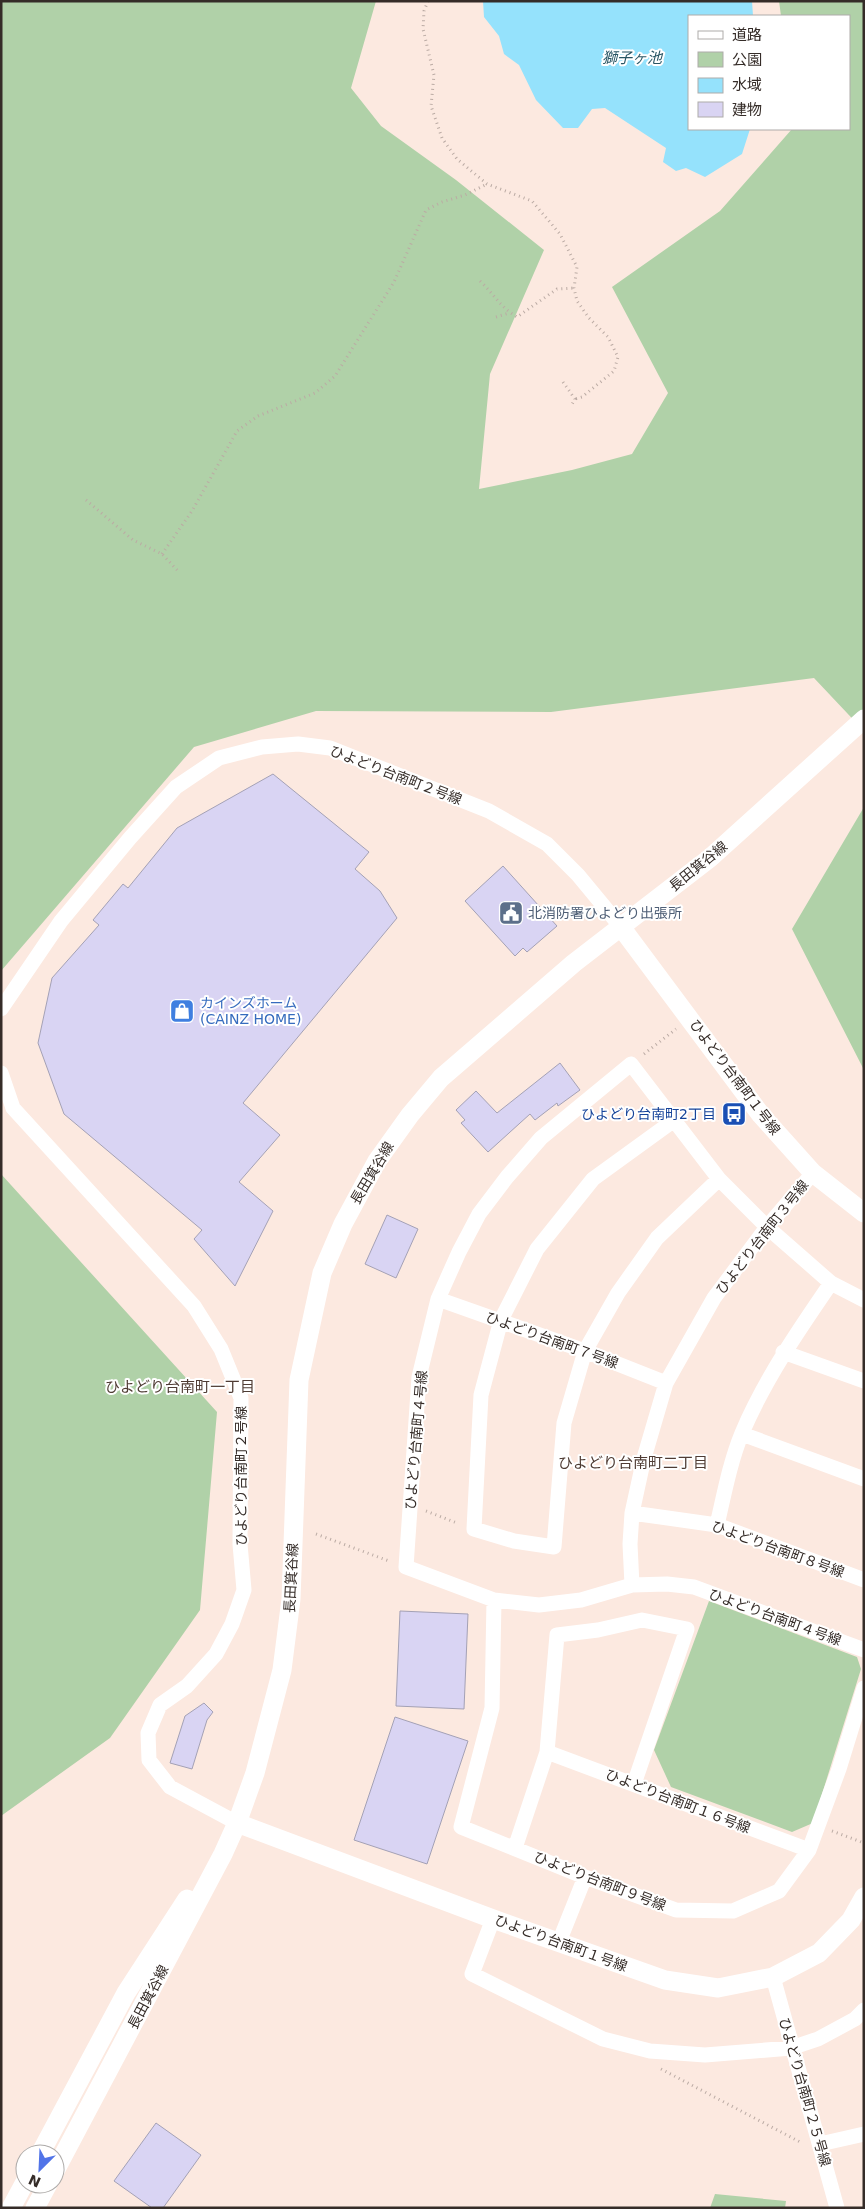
<svg xmlns="http://www.w3.org/2000/svg" width="865" height="2209" font-family="'DejaVu Sans','Noto Sans JP',sans-serif">
<style>
.green{fill:#b0d1a8}
.water{fill:#95e2fc}
.building{fill:#d9d4f3;stroke:#a4a1b5}
.lines{fill:none;stroke-linecap:round;stroke-linejoin:round}
.path{stroke:#bbaba4;stroke-width:3;stroke-dasharray:1 4;stroke-linecap:butt}
.minor{stroke:#fff;stroke-width:15}
.tertiary{stroke:#fff;stroke-width:19}
.labels{text-anchor:middle;stroke-width:4;stroke-linejoin:round;paint-order:stroke}
.street-label{font-size:14px;fill:#352c28;stroke:#fff}
.service-label{font-size:14px;fill:#4e5e75;stroke:#fff;text-anchor:start}
.shop-label{font-size:14px;fill:#366cbe;stroke:#fff;text-anchor:start}
.transit-label{font-size:14px;fill:#164399;stroke:#fff;text-anchor:end}
.water-label{font-size:15px;font-style:italic;fill:#295563;stroke:#fff}
.neighbourhood-label{font-size:15px;fill:#4f3c34;stroke:#fff}
</style>
<rect width="100%" height="100%" fill="#fce9e0"/>
<!-- green -->
<path class="green" d="M1 1H376L351 88 381 126 456 180 544 250 490 374 479 489 572 470 632 454 668 393 612 287 720 211 792 129H849V16H781L779 1H864V731L814 678 551 712 316 711 194 747 1 971Z
M864 807V1070L792 929Z
M1 1174 217 1412 200 1610 110 1738 1 1816Z
M709 1601 857 1657 861 1669 813 1823 792 1832 671 1787 654 1750Z
M715 2194 786 2201 785 2208H710Z"/>
<!-- water -->
<path class="water" d="M483 1H752L753 16H689V129H750L742 154 705 177 686 168 676 171 663 162 666 148 605 108 592 109 578 128H563L536 100 519 65 504 54 499 36 484 17Z"/>
<!-- building -->
<path class="building" d="M273 774 369 852 355 869 380 891 397 918 243 1103 280 1135 239 1182 273 1211 235 1286 194 1239 202 1230 64 1114 38 1043 52 978 99 925 93 920 123 884 128 888 177 828Z
M503 866 557 926 527 952 523 948 515 956 465 901Z
M560 1063 580 1090 558 1106 557 1103 535 1120 530 1114 488 1152 461 1123 465 1120 456 1110 476 1091 497 1113Z
M387 1215 418 1229 396 1278 365 1264Z
M400 1611 468 1614 464 1709 396 1706Z
M204 1703 213 1712 207 1720 192 1769 170 1763 185 1716Z
M395 1717 468 1741 427 1864 354 1840Z
M156 2123 201 2155 163 2208H152L114 2181Z"/>
<g class="lines">
<!-- path -->
<path class="path" d="M428 1 424 11 423 29 434 75 431 106 442 138 457 159 487 184 532 201 560 234 577 267 574 288 577 301 589 318 608 337 618 357 614 371 582 397 575 399
M480 281C494 294 500 307 517 317L557 289 574 288
M496 317 509 313
M563 382 575 399 571 406
M86 500 133 540 162 554 178 571
M162 554 192 511 237 431 258 416 315 393 335 376 394 282 426 210 442 202 465 195 487 184
M644 1054 676 1029
M426 1511 457 1523
M316 1534 389 1561
M832 1831 864 1843
M661 2069 802 2143"/>
<!-- minor -->
<path class="minor" d="M1 1009 61 921 130 838 176 787 219 758 262 747 298 744 330 748 489 811 547 844 578 875 621 927
M1 1073 13 1108 194 1306 221 1349 241 1398 240 1544 244 1590 232 1624 216 1654 187 1686 160 1705 148 1733 149 1760 170 1787 237 1823
M673 1121 593 1179 537 1249 501 1320 481 1395 474 1529 514 1541 554 1547 564 1423 585 1351 618 1293 657 1238 719 1179
M438 1299 585 1351 666 1383
M864 1300 831 1283 767 1227 719 1179 631 1064 541 1138 507 1177 479 1214 459 1252 438 1299 419 1377 406 1567 494 1600 539 1605 581 1600 632 1585 667 1584 694 1587 864 1650
M783 1352 864 1381
M742 1434 864 1479
M632 1513 717 1525 864 1580
M717 1525C724 1495 730 1462 742 1433 765 1379 798 1331 831 1283
M632 1585 630 1544 632 1513 644 1458 666 1383 714 1298 767 1227 813 1173
M494 1600 492 1708 461 1827 585 1877 676 1910 733 1911 779 1891 809 1850 839 1769 864 1688
M547 1752 809 1850
M515 1848 547 1752 557 1635 598 1630 642 1620 687 1629 634 1784
M493 1919 472 1974 603 2039 650 2051 705 2055 791 2048 818 2039 855 2019 864 2010
M559 1942 585 1877
M773 1977 837 2208
M820 2144 864 2134"/>
<!-- tertiary -->
<path class="tertiary" d="M621 927 761 1115 813 1173 864 1213
M237 1823 493 1919 665 1980 718 1988 773 1977 819 1953 851 1920 864 1897
M40 2154 126 1993 187 1899
M55 2171 223 1854 237 1823 255 1773 282 1670 291 1599 299 1380 322 1273 343 1224 377 1161 410 1115 441 1078 574 963 710 858 864 719
M11 2208 25 2182
M35 2208 48 2184"/>
</g>
<!-- icons -->
<defs>
<symbol id="civic-square" viewBox="-11 -11 22 22"><rect x="-9" y="-9" width="18" height="18" rx="4" fill="#5c6f8a" stroke="#fff"/><path d="M-.6-6.5H3V-4.5H.6V-3L4-1V1h2V6H-6V1h2V-1L-.6-3ZM-1.2 2.5V6h2.4V2.5Z" fill="#fff"/></symbol>
<symbol id="shop-square" viewBox="-11 -11 22 22"><rect x="-9" y="-9" width="18" height="18" rx="4" fill="#3f7fe0" stroke="#fff"/><path d="M-5-2.5h2.3a2.7 3.5 0 0 1 5.4 0H5L5.5 6h-11ZM-1.5-2.5h3a1.5 2.3 0 0 0-3 0Z" fill="#fff"/></symbol>
<symbol id="bus-square" viewBox="-11 -11 22 22"><rect x="-9" y="-9" width="18" height="18" rx="4" fill="#1a4fb4" stroke="#fff"/><path d="M-5-6H5V4H4V6H2V4H-2V6H-4V4H-5ZM-3.5-4V0h7V-4ZM-3.5 1.2v1.5H-2V1.2ZM2 1.2v1.5H3.5V1.2Z" fill="#fff"/></symbol>
</defs>
<g fill-rule="evenodd">
<use href="#civic-square" x="497" y="899" width="28" height="28"/>
<use href="#shop-square" x="168" y="997" width="28" height="28"/>
<use href="#bus-square" x="720" y="1100" width="28" height="28"/>
</g>
<g class="labels">
<!-- street labels -->
<g class="street-label">
<text transform="translate(396 775) rotate(21)" y="5">ひよどり台南町２号線</text>
<text transform="translate(698 866) rotate(-39)" y="5">長田箕谷線</text>
<text transform="translate(735 1077) rotate(53)" y="5">ひよどり台南町１号線</text>
<text transform="translate(372 1173) rotate(-59)" y="5">長田箕谷線</text>
<text transform="translate(762 1237) rotate(-52)" y="5">ひよどり台南町３号線</text>
<text transform="translate(552 1340) rotate(20)" y="5">ひよどり台南町７号線</text>
<text transform="translate(416 1440) rotate(-85)" y="5">ひよどり台南町４号線</text>
<text transform="translate(241 1476) rotate(-90)" y="5">ひよどり台南町２号線</text>
<text transform="translate(778 1549) rotate(20)" y="5">ひよどり台南町８号線</text>
<text transform="translate(291 1578) rotate(-87)" y="5">長田箕谷線</text>
<text transform="translate(775 1617) rotate(20)" y="5">ひよどり台南町４号線</text>
<text transform="translate(678 1801) rotate(21)" y="5">ひよどり台南町１６号線</text>
<text transform="translate(600 1881) rotate(21)" y="5">ひよどり台南町９号線</text>
<text transform="translate(561 1943) rotate(20)" y="5">ひよどり台南町１号線</text>
<text transform="translate(148 1997) rotate(-62)" y="5">長田箕谷線</text>
<text transform="translate(805 2092) rotate(74)" y="5">ひよどり台南町２５号線</text>
</g>
<!-- service labels -->
<g class="service-label">
<text x="528" y="918">北消防署ひよどり出張所</text>
</g>
<!-- shop labels -->
<g class="shop-label">
<text x="200" y="1008">カインズホーム<tspan x="200" dy="16">(CAINZ HOME)</tspan></text>
</g>
<!-- transit labels -->
<g class="transit-label">
<text x="716" y="1119">ひよどり台南町2丁目</text>
</g>
<!-- water labels -->
<g class="water-label">
<text x="632" y="63">獅子ヶ池</text>
</g>
<!-- neighbourhood labels -->
<g class="neighbourhood-label">
<text x="180" y="1392">ひよどり台南町一丁目</text>
<text x="633" y="1468">ひよどり台南町二丁目</text>
</g>
</g>
<!-- border -->
<rect width="865" height="2209" fill="none" stroke="#352c28" stroke-width="5"/>
<!-- legend -->
<rect x="688" y="15" width="162" height="115" fill="#ffffff" stroke="#aeaba9"/>
<rect x="698" y="31" width="25" height="8" fill="#ffffff" stroke="#aeaba9"/>
<text x="732" y="40" font-size="15" fill="#352c28">道路</text>
<rect x="698" y="52" width="25" height="15" fill="#b0d1a8" stroke="#aeaba9"/>
<text x="732" y="65" font-size="15" fill="#352c28">公園</text>
<rect x="698" y="78" width="25" height="15" fill="#95e2fc" stroke="#aeaba9"/>
<text x="732" y="90" font-size="15" fill="#352c28">水域</text>
<rect x="698" y="102" width="25" height="15" fill="#d9d4f3" stroke="#aeaba9"/>
<text x="732" y="115" font-size="15" fill="#352c28">建物</text>
<!-- north arrow -->
<g transform="translate(40 2169) rotate(204)"><circle r="24" fill="#ffffff" stroke="#aeaba9"/>
<path d="M0-4L9 19L0 12L-9 19Z" fill="#5174e8"/>
<text y="-8" font-size="14" font-weight="bold" text-anchor="middle" fill="#352c28">N</text>
</g>
</svg>
